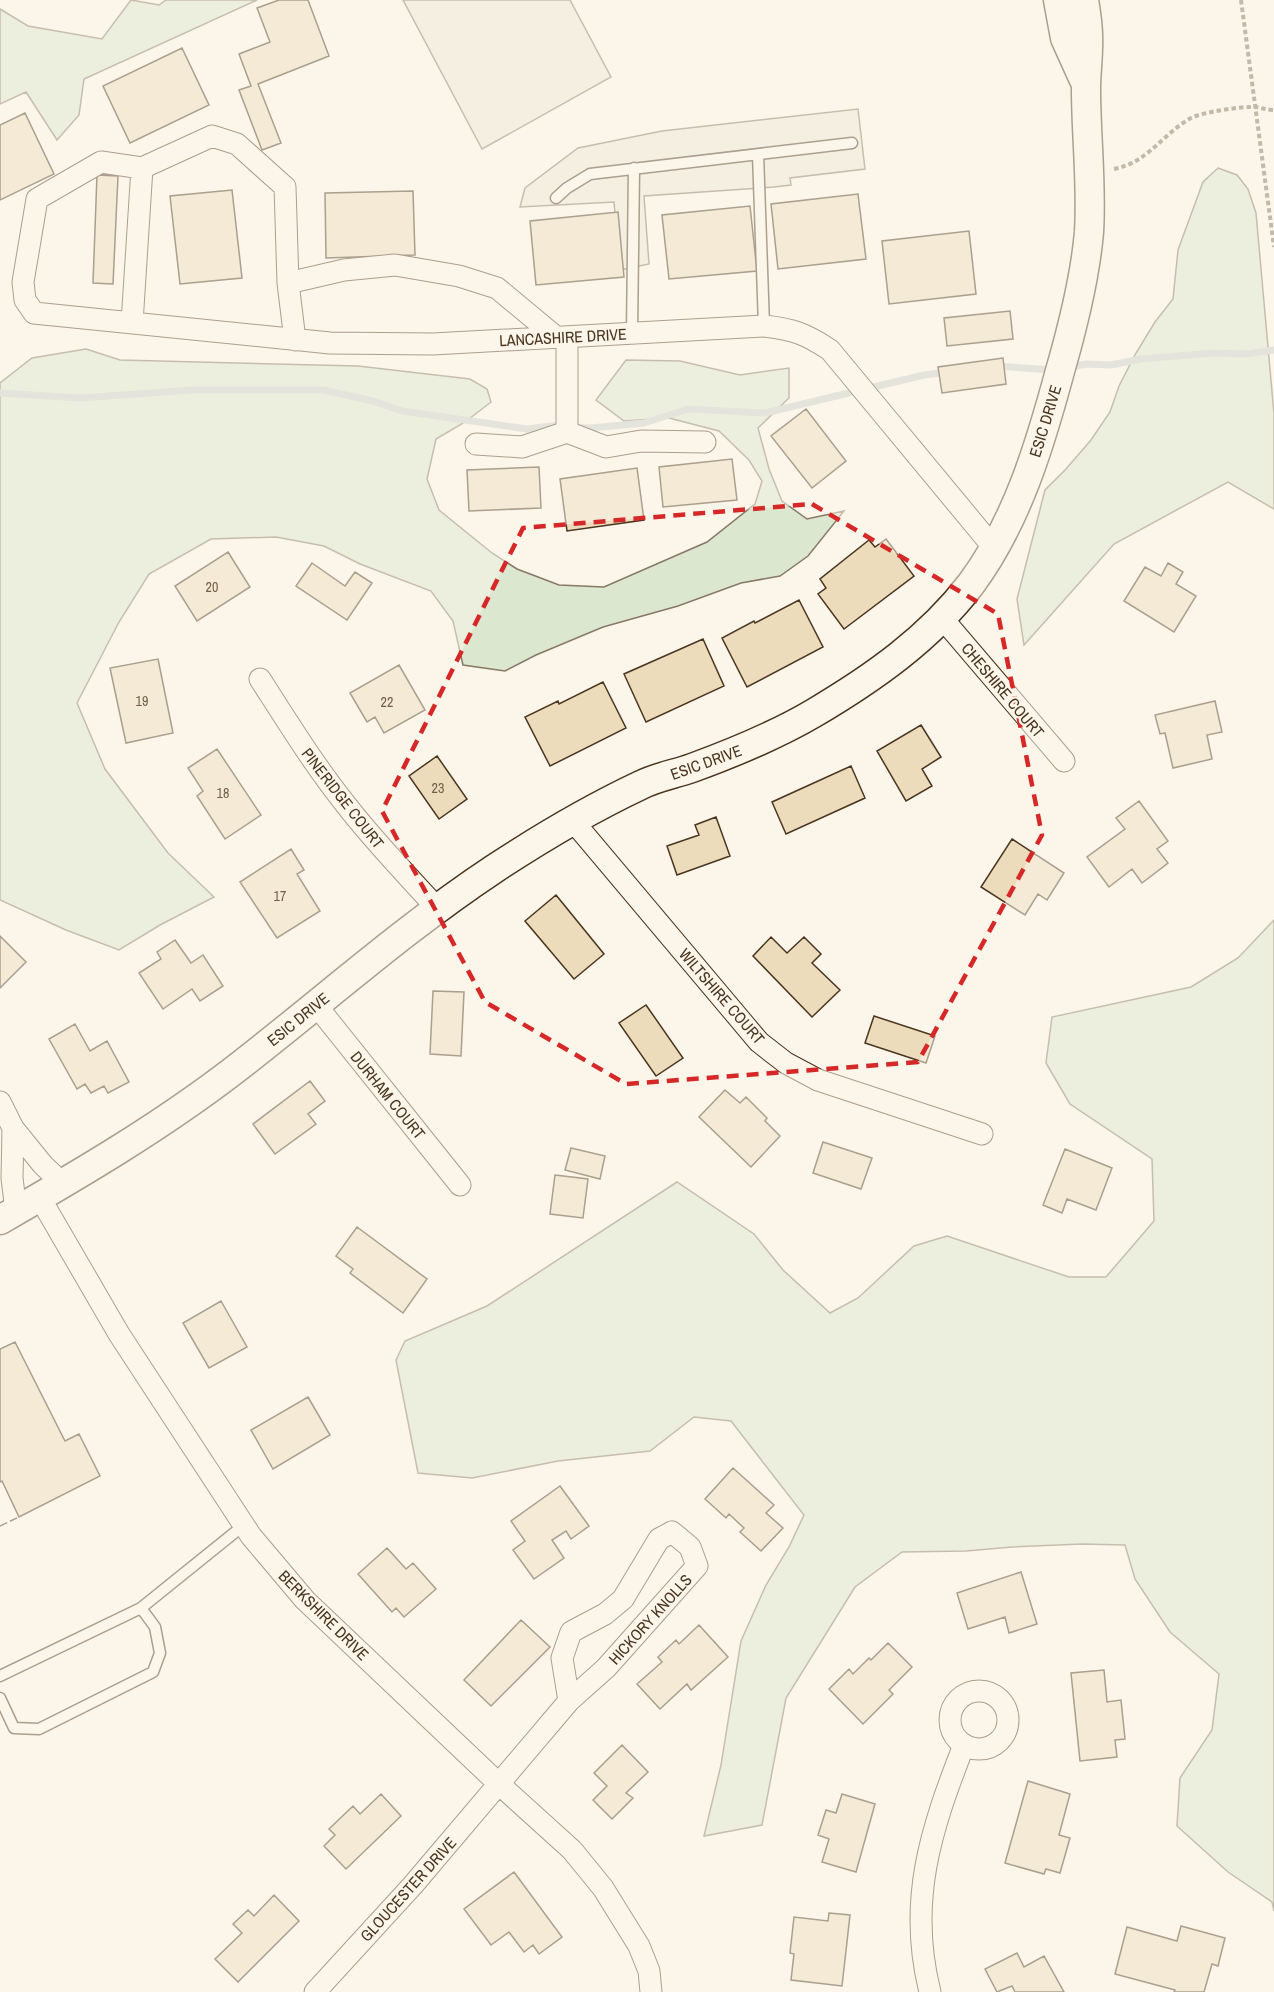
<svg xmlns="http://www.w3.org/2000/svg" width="1274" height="1992" font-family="'Archivo Narrow',sans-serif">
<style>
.green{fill:#dce7d0;stroke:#887966;stroke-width:1.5}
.parking{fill:#ede7d9;stroke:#887966;stroke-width:1.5}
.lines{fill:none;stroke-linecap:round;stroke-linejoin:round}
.stream{stroke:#c9cecd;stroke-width:7}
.building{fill:#ecdcbc;stroke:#4a3520;stroke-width:1.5}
.lane-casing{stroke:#4a3520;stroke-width:13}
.street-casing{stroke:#4a3520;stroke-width:23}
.secondary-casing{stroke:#4a3520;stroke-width:31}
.path{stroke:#7f6f5c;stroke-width:4;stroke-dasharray:4.5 3;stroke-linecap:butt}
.lane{stroke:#fbf6e9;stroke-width:10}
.street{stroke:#fbf6e9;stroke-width:21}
.secondary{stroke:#fbf6e9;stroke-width:28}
.fence{stroke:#4a3520;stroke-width:1.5;stroke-dasharray:8 3;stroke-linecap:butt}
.marked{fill:none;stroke:#d62828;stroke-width:4.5;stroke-dasharray:12 8;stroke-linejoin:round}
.labels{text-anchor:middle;stroke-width:4.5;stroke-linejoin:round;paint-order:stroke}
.number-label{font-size:14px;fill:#725f47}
.street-label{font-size:16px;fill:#4a3520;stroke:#fbf6e9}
</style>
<rect width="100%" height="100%" fill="#fbf6e9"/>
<!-- green -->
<path class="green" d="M131 0 159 5 166 0H257L84 79 79 115 57 140 26 92 0 104V9L28 26 102 39Z
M1218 168 1237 175 1248 189 1256 213 1274 414V509L1228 482 1114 544 1024 645 1017 599 1045 490 1066 469 1091 440 1110 412 1119 386 1136 353 1155 322 1173 299 1178 250 1203 182Z
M86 349 120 360 358 366 470 379 487 389 491 402 465 422 436 439 427 479 439 510 492 553 517 569 559 585 604 587 707 542 755 504 762 481 749 460 719 431 669 418 624 421 596 400 626 360 680 361 740 375 789 368V398L758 428 769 469 782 501 807 519 844 511 808 556 780 576 741 583 678 606 603 627 536 655 505 671 463 665 453 621 431 591 360 564 324 546 276 537 211 539 149 574 119 622 77 703 105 769 168 853 214 897 160 925 119 950 66 930 0 900V383L32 358Z
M1274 920V1911L1272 1902 1228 1872 1177 1826 1180 1778 1212 1730 1219 1674 1170 1632 1135 1579 1125 1545 1082 1544 1012 1547 966 1551 902 1552 855 1587 786 1698 762 1825 704 1836 721 1765 741 1641 766 1585 789 1547 804 1515 731 1421 694 1417 650 1451 558 1461 472 1478 418 1473 396 1360 405 1341 487 1306 677 1182 754 1234 783 1270 830 1313 858 1298 914 1246 947 1236 1069 1277H1106L1154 1221 1152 1159 1070 1104 1046 1063 1052 1017 1191 987 1238 958Z"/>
<!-- parking -->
<path class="parking" d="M403 0H570L611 77 482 149Z
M858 109 865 169 790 178 791 185 774 187 644 196 649 264 620 270 614 202 520 207 525 188 578 148 662 131Z"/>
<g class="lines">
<!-- stream -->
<path class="stream" d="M995 366 1053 370
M1069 367 1087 364 1111 365 1141 359 1213 353 1247 354 1274 350
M0 393 80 398 193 390H323L373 401 402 411 527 429 559 425
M576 427 590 428 644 423 688 409 765 413 924 375 948 372"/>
</g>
<!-- building -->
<path class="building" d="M279 0H308L329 56 258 84 281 143 262 150 239 90 251 86 239 54 270 42 257 8Z
M182 48 209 105 130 143 103 86Z
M25 113 54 174 0 200V125Z
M97 175 118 176 113 284 93 283Z
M232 190 242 278 180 284 170 196Z
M413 191 415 255 326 258 325 193Z
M858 194 866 259 778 269 771 204Z
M750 206 757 271 669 279 662 215Z
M618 212 624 277 536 285 530 221Z
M969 231 976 294 889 304 882 241Z
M1010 311 1013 339 947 346 944 318Z
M1003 358 1006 384 942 393 938 367Z
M806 409 846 461 812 488 771 436Z
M732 459 737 500 663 507 659 467Z
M539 467 541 508 469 511 467 470Z
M637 468 644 520 567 531 560 479Z
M886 539 914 576 844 629 818 594 826 588 820 579 869 540 875 547Z
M228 552 250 587 197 621 175 586Z
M312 563 345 586 355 572 372 583 347 620 296 586Z
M1168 563 1183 572 1176 584 1196 596 1174 632 1124 601 1145 567 1161 576Z
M799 600 823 647 747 687 722 638 754 621 755 623Z
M703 639 724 686 646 722 624 674Z
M158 659 173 733 126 743 110 668Z
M399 665 425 710 384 733 375 717 367 722 350 693Z
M603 682 626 728 550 766 525 717 558 701 559 704Z
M1215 701 1222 732 1207 735 1212 759 1173 768 1165 733 1160 734 1155 715Z
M921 725 941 757 922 769 932 786 906 801 877 751Z
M217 749 261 815 225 839 197 796 203 791 188 768Z
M437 756 467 799 439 819 409 776Z
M851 766 865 798 786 834 772 802Z
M1139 801 1168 841 1157 849 1168 863 1142 883 1132 869 1109 887 1087 857 1125 829 1116 818Z
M716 817 730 856 677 875 667 846 699 835 695 825Z
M1012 839 1064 873 1047 900 1038 894 1025 915 981 887Z
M291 849 304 870 297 874 320 911 277 938 240 882Z
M556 895 604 954 574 979 525 921Z
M0 936 26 962 0 988Z
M771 937 787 953 804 937 821 954 812 963 840 990 812 1017 753 956Z
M175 940 191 963 203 955 223 986 200 1001 192 989 163 1009 139 973 161 959 157 952Z
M433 991 464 992 461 1056 430 1054Z
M646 1005 683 1058 656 1076 619 1023Z
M874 1016 935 1036 926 1063 865 1043Z
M75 1024 90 1051 107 1041 129 1082 108 1093 104 1086 91 1093 85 1084 77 1089 49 1039Z
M310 1081 325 1101 308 1114 316 1124 275 1154 253 1124Z
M725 1090 740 1103 746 1097 767 1118 765 1121 780 1136 751 1167 699 1117Z
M823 1142 872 1158 861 1189 813 1173Z
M571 1148 605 1156 600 1179 565 1170Z
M1065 1149 1112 1168 1096 1210 1067 1199 1062 1213 1043 1205Z
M555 1175 588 1179 583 1218 550 1214Z
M357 1227 427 1279 403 1313 350 1273 353 1269 336 1256Z
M221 1301 247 1347 209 1368 183 1323Z
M15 1342 65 1441 79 1434 100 1476 19 1517 2 1481 0 1482V1349Z
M308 1397 330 1435 273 1469 251 1430Z
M733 1468 774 1505 766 1513 783 1528 761 1551 740 1532 744 1528 729 1514 726 1518 705 1499Z
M560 1486 589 1526 571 1539 566 1531 552 1540 564 1558 534 1579 513 1550 525 1541 511 1521Z
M387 1548 406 1569 413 1563 436 1589 404 1617 396 1608 392 1612 358 1574Z
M1021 1572 1037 1624 1009 1633 1005 1617 968 1629 957 1593Z
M521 1620 550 1647 491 1706 464 1680Z
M699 1625 728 1657 691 1690 687 1684 660 1709 637 1684 662 1662 658 1657 676 1640 679 1644Z
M888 1643 912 1667 889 1690 893 1694 863 1724 829 1689 849 1669 853 1674 869 1658 871 1660Z
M1104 1670 1107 1702 1121 1700 1125 1739 1115 1740 1117 1757 1080 1761 1071 1673Z
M622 1745 648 1772 626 1793 633 1798 612 1819 593 1800 607 1786 594 1773Z
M1028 1781 1070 1794 1059 1835 1070 1838 1060 1873 1046 1869 1044 1874 1005 1863Z
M381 1794 401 1816 346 1869 324 1846 335 1835 329 1829 353 1806 360 1814Z
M842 1794 875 1804 856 1872 822 1862 829 1839 818 1835 826 1810 836 1813Z
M514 1872 562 1937 539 1954 533 1945 524 1952 509 1932 491 1945 464 1909Z
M274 1895 299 1921 238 1982 215 1959 242 1933 233 1924 248 1910 254 1916Z
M829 1913 850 1915 842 1986 791 1980 794 1954 790 1953 794 1917 828 1921Z
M1181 1926 1225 1938 1218 1966 1212 1964 1204 1992H1174L1175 1990 1115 1974 1127 1927 1177 1941Z
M1017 1953 1024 1967 1044 1956 1064 1992H1015L1012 1986 997 1992 985 1969Z"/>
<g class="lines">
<defs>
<path id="lane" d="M758 154 764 326
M556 198 567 188 590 174 852 143
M632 333 634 168
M0 1676 141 1608 244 1525
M0 1698 14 1728 39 1729 153 1672 160 1653 155 1627 141 1608"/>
<path id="street" d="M142 168 212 136 237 144 285 187 288 283 295 340
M288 283 344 270 395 265 459 276 497 288 556 337
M132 323 142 168 101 162 37 199 23 282 25 300 34 313 330 343 433 344 764 326C793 329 806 334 830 350L994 548
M567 432V337
M476 444 522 447 567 432 606 447 641 441 705 442
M942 618 1064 761
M260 679C287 721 313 763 343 801 372 839 405 873 437 908
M573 821 759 1042 786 1063 818 1080 982 1134
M316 1005 460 1185
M0 1102 13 1128 43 1165 63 1184
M13 1128 12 1178 16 1211
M40 1198 119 1334 251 1536 305 1600 499 1784 572 1850 603 1888 639 1946 649 1971 651 1992
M950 1720a29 29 0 1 1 58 0a29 29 0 1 1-58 0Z
M315 1992 413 1885 569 1701 606 1668 697 1566 690 1547 672 1532 659 1539 623 1599 605 1614 571 1632 562 1658 569 1701
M930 1992C907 1901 931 1829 964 1745"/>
<path id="secondary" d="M1058 0 1065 38 1084 80
M0 1220C80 1174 160 1127 233 1071 320 1004 402 930 494 869 541 838 590 809 641 785 657 777 675 774 692 768 733 753 775 736 814 713 873 678 929 639 971 584 1017 522 1040 445 1060 371 1073 326 1085 279 1089 232 1092 184 1086 136 1086 89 1086 71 1089 53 1088 35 1088 24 1086 12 1084 0"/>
</defs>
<!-- lane casing -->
<use href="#lane" class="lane-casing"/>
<!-- street casing -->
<use href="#street" class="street-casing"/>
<!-- secondary casing -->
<use href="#secondary" class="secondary-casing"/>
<!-- path -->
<path class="path" d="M1241 0 1274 247
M1114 169C1149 162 1162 134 1191 118 1202 112 1244 106 1256 107 1262 108 1267 110 1274 110"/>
<!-- lane -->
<use href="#lane" class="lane"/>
<!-- street -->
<use href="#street" class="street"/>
<!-- secondary -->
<use href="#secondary" class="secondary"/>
<!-- fence -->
<path class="fence" d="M0 1526 19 1517"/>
</g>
<!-- marked area -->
<path d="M0 0H1274V1992H0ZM812 504 998 614 1042 835 918 1062 626 1084 485 1002 382 811 523 528Z" fill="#fbf6e9" fill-opacity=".55" fill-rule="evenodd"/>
<path class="marked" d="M812 504 998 614 1042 835 918 1062 626 1084 485 1002 382 811 523 528Z"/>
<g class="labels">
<!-- number labels -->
<g class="number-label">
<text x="212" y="592">20</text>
<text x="142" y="706">19</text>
<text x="387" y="707">22</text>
<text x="438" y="793">23</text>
<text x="223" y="798">18</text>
<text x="280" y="901">17</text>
</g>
<!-- street labels -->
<g class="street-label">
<text transform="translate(563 337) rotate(-3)" y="6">LANCASHIRE DRIVE</text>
<text transform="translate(1045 421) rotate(-73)" y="6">ESIC DRIVE</text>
<text transform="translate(1003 690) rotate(50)" y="6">CHESHIRE COURT</text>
<text transform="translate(706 762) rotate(-20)" y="6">ESIC DRIVE</text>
<text transform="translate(343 798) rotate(52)" y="6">PINERIDGE COURT</text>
<text transform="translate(722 996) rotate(49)" y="6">WILTSHIRE COURT</text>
<text transform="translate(298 1019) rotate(-39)" y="6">ESIC DRIVE</text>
<text transform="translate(388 1095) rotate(51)" y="6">DURHAM COURT</text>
<text transform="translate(324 1615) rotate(45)" y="6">BERKSHIRE DRIVE</text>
<text transform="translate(650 1619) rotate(-48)" y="6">HICKORY KNOLLS</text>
<text transform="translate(408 1889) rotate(-48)" y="6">GLOUCESTER DRIVE</text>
</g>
</g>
</svg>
